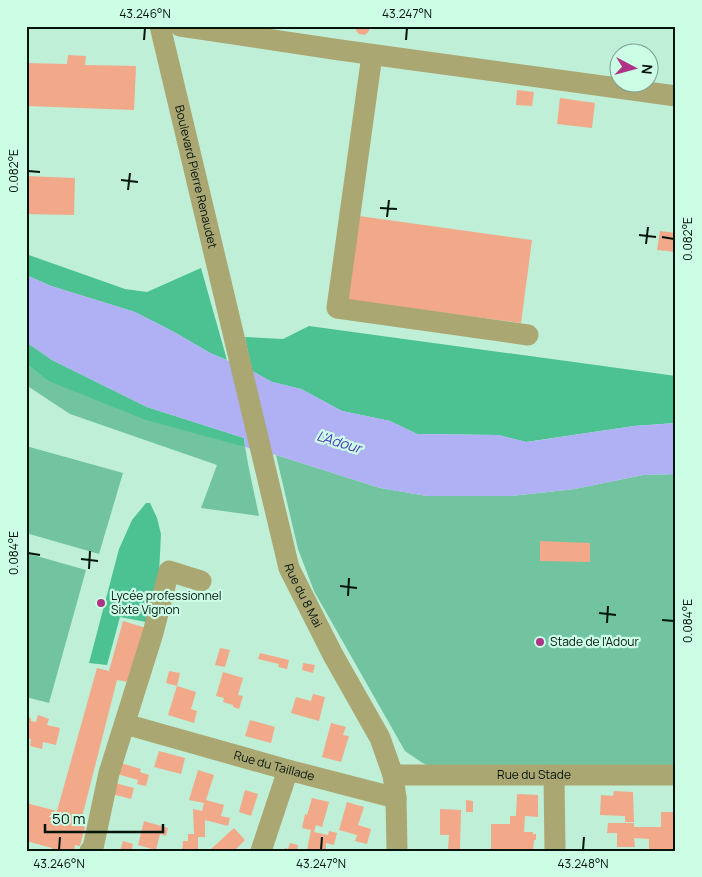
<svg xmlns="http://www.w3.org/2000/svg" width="702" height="877" font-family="Manrope,sans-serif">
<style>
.green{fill:#71c49f}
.forest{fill:#4cc293}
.water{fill:#b0b1f4}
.building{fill:#f1a98a}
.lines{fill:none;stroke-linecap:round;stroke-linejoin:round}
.minor{stroke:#aba772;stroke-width:21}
.ticks{fill:none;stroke:#03140c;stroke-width:2}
.poi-dot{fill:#ae3386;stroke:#ccfde5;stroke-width:2}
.labels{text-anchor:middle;stroke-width:4.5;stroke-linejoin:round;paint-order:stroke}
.street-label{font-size:12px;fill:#03140c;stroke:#ccfde5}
.poi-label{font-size:12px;fill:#03140c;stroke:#ccfde5;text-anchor:start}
.water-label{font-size:14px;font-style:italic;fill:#503ab9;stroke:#ccfde5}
.neatline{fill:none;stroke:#03140c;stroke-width:2}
.ticks-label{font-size:12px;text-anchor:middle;fill:#03140c}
</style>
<rect width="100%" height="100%" fill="#bfefd7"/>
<!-- green -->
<path class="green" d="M26 363 46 380 245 447 249 469 259 516 201 508 217 465 70 414 26 385Z
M26 446 123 473 99 554 26 533Z
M276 455 380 488 427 496H511L575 489 643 475 676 474V767L432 768 421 762 405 751 314 591 298 549Z
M26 553 86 570 49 703 26 697Z"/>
<!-- forest -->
<path class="forest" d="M26 254 125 289 147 292 201 268 227 360 210 353 174 332 135 312 51 286 26 275Z
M309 326 676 376V423L634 426 526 442 498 435 417 434 390 421 342 411 301 389 272 382 252 371 245 337 283 339Z
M26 342 52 360 147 407 244 438 245 447 146 420 46 380 26 363Z
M146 503H150L157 518 161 534 159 574 146 622 120 617 107 665 89 663 119 549 132 520Z"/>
<!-- water -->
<path class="water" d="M26 275 51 286 135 312 174 332 210 353 252 371 272 382 301 389 342 411 390 421 417 434 498 435 527 442 634 426 676 423V474L643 475 575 489 511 496H427L380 488 276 455 245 447 244 438 147 407 52 360 26 342Z"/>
<!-- building -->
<path class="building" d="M356 26H369V31L365 35 359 34 356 31Z
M68 55 86 56 85 65 136 66 134 110 26 106V63L67 64Z
M517 90 534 92 532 106 516 105Z
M560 98 595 103 592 128 557 124Z
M26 176 75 178 74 215 26 214Z
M359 216 532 240 521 323 348 300Z
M660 231 676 233V252L657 250Z
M540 541 590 543V562L540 561Z
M123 621 146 628 129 682 117 680 80 825 85 827 80 846 75 845 74 851H51L52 848 26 841V803L57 811 97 668 109 671Z
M220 648 230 650 225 667 215 665Z
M260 653 289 660 287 669 278 667 279 664 258 659Z
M303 663 315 665 313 673 302 670Z
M169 671 180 673 177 686 166 683Z
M223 672 243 678 238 695 243 696 239 709 233 707V705L223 702 224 698 216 696Z
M177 686 196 692 191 709 197 711 194 723 168 715Z
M313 694 325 697 319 721 291 713 296 697 311 701Z
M38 715 49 719 47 725 60 728 56 745 43 742 42 749 30 746 31 739 26 738V716L31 718V721L36 722Z
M250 720 275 727 271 743 245 736Z
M331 723 346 727 343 735 349 736 341 762 322 757Z
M159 751 185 758 181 774 154 767Z
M117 762 141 769 140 772 149 775 146 786 137 784 138 780 114 773Z
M198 770 214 775 206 800 224 805 221 816 230 818 228 826 205 820V837H198V851H182L183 841H188V834H194L193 809 202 811 204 803 189 800Z
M111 782 134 788 131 799 108 793Z
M673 785H676V819H673L676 851H649V839L634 838 635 847H617V833H607L608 823H634V827H661V812H673Z
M245 790 258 794 251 816 239 812Z
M614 791 633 792 634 822H625V816L600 815 601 795 613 796Z
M517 794 538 795V817L525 816 524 832H533V834H536V840H534L533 850 491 851V824H510V816H516Z
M312 798 329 802 322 827 316 825 314 832 328 835 329 831 337 833 334 845 326 843V851L307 850 311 830 302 828 305 814 307 815Z
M466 800 473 801V812H466Z
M347 802 364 807 358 825 371 829 367 844 355 841 357 835 339 830Z
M440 809 461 810 460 849H448L449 835H440Z
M144 821 168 828 166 836 160 834 156 850 138 845Z
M234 828 245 840 234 851H212L211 849Z
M123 841 133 844 131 851H120Z
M290 843 298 845 297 851H284L285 848 288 849Z"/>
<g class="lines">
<!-- minor -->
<g class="minor">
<path id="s1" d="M160 26 289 568 333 655 380 738 393 775 396 798 397 851"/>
<path d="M180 26 340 50 676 96"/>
<path d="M372 55 337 308 528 335"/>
<path id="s2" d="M125 724 288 770 396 798"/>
<path id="s3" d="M393 775H676"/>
<path d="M554 776 555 851"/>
<path d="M90 851 93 848 109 773 153 633 169 571 201 581"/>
<path d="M261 851 288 770"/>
</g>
</g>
<!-- ticks -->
<path class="ticks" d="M144 40 145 28M406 40 407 28M28 171 40 172M121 180 138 182M128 190 130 173M380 208 397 209M387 217 389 200M639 235 656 237M662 237 674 239M646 244 648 227M28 553 40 555M81 559 98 561M89 569 90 551M340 586 357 588M348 596 349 578M599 613 616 615M662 620 674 621M607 623 608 606M59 850 60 837M321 850 322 837M583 850 584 837"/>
<!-- markers -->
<g class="poi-dot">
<circle cx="101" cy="603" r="5"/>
<circle cx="540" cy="642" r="5"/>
</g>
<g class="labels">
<!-- street labels -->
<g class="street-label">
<text dy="4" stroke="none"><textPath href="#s1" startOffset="155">Boulevard Pierre Renaudet</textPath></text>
<text dy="4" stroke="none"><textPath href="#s1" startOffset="588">Rue du 8 Mai</textPath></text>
<text dy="4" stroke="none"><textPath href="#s2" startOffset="155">Rue du Taillade</textPath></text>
<text dy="4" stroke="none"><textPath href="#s3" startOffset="141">Rue du Stade</textPath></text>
</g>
<!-- poi labels -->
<g class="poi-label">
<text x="111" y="600">Lycée professionnel<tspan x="111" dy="14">Sixte Vignon</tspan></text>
<text x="550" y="646">Stade de l'Adour</text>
</g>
<!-- water labels -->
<g class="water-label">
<text transform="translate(339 442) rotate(17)" y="5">L'Adour</text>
</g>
</g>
<!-- border -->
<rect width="702" height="877" fill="none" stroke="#ccfde5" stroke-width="55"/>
<!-- north arrow -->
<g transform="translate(634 68) rotate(96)"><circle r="24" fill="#ccfde5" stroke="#7ca08e"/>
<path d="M0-4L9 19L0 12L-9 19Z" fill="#ae3386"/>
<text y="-8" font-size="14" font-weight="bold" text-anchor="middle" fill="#03140c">N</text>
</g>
<!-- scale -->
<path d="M45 824v8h118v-8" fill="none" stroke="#03140c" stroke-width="2.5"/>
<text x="52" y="824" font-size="15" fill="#03140c" stroke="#ccfde5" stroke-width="4" paint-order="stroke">50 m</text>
<rect x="28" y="28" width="646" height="822" class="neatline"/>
<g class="ticks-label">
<text x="145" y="18">43.246°N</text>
<text x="407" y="18">43.247°N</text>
<text transform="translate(14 171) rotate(-90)" y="4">0.082°E</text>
<text transform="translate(688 239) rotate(-90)" y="4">0.082°E</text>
<text transform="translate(14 553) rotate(-90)" y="4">0.084°E</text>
<text transform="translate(688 621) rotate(-90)" y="4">0.084°E</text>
<text x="59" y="868">43.246°N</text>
<text x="321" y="868">43.247°N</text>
<text x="583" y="868">43.248°N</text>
</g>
</svg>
